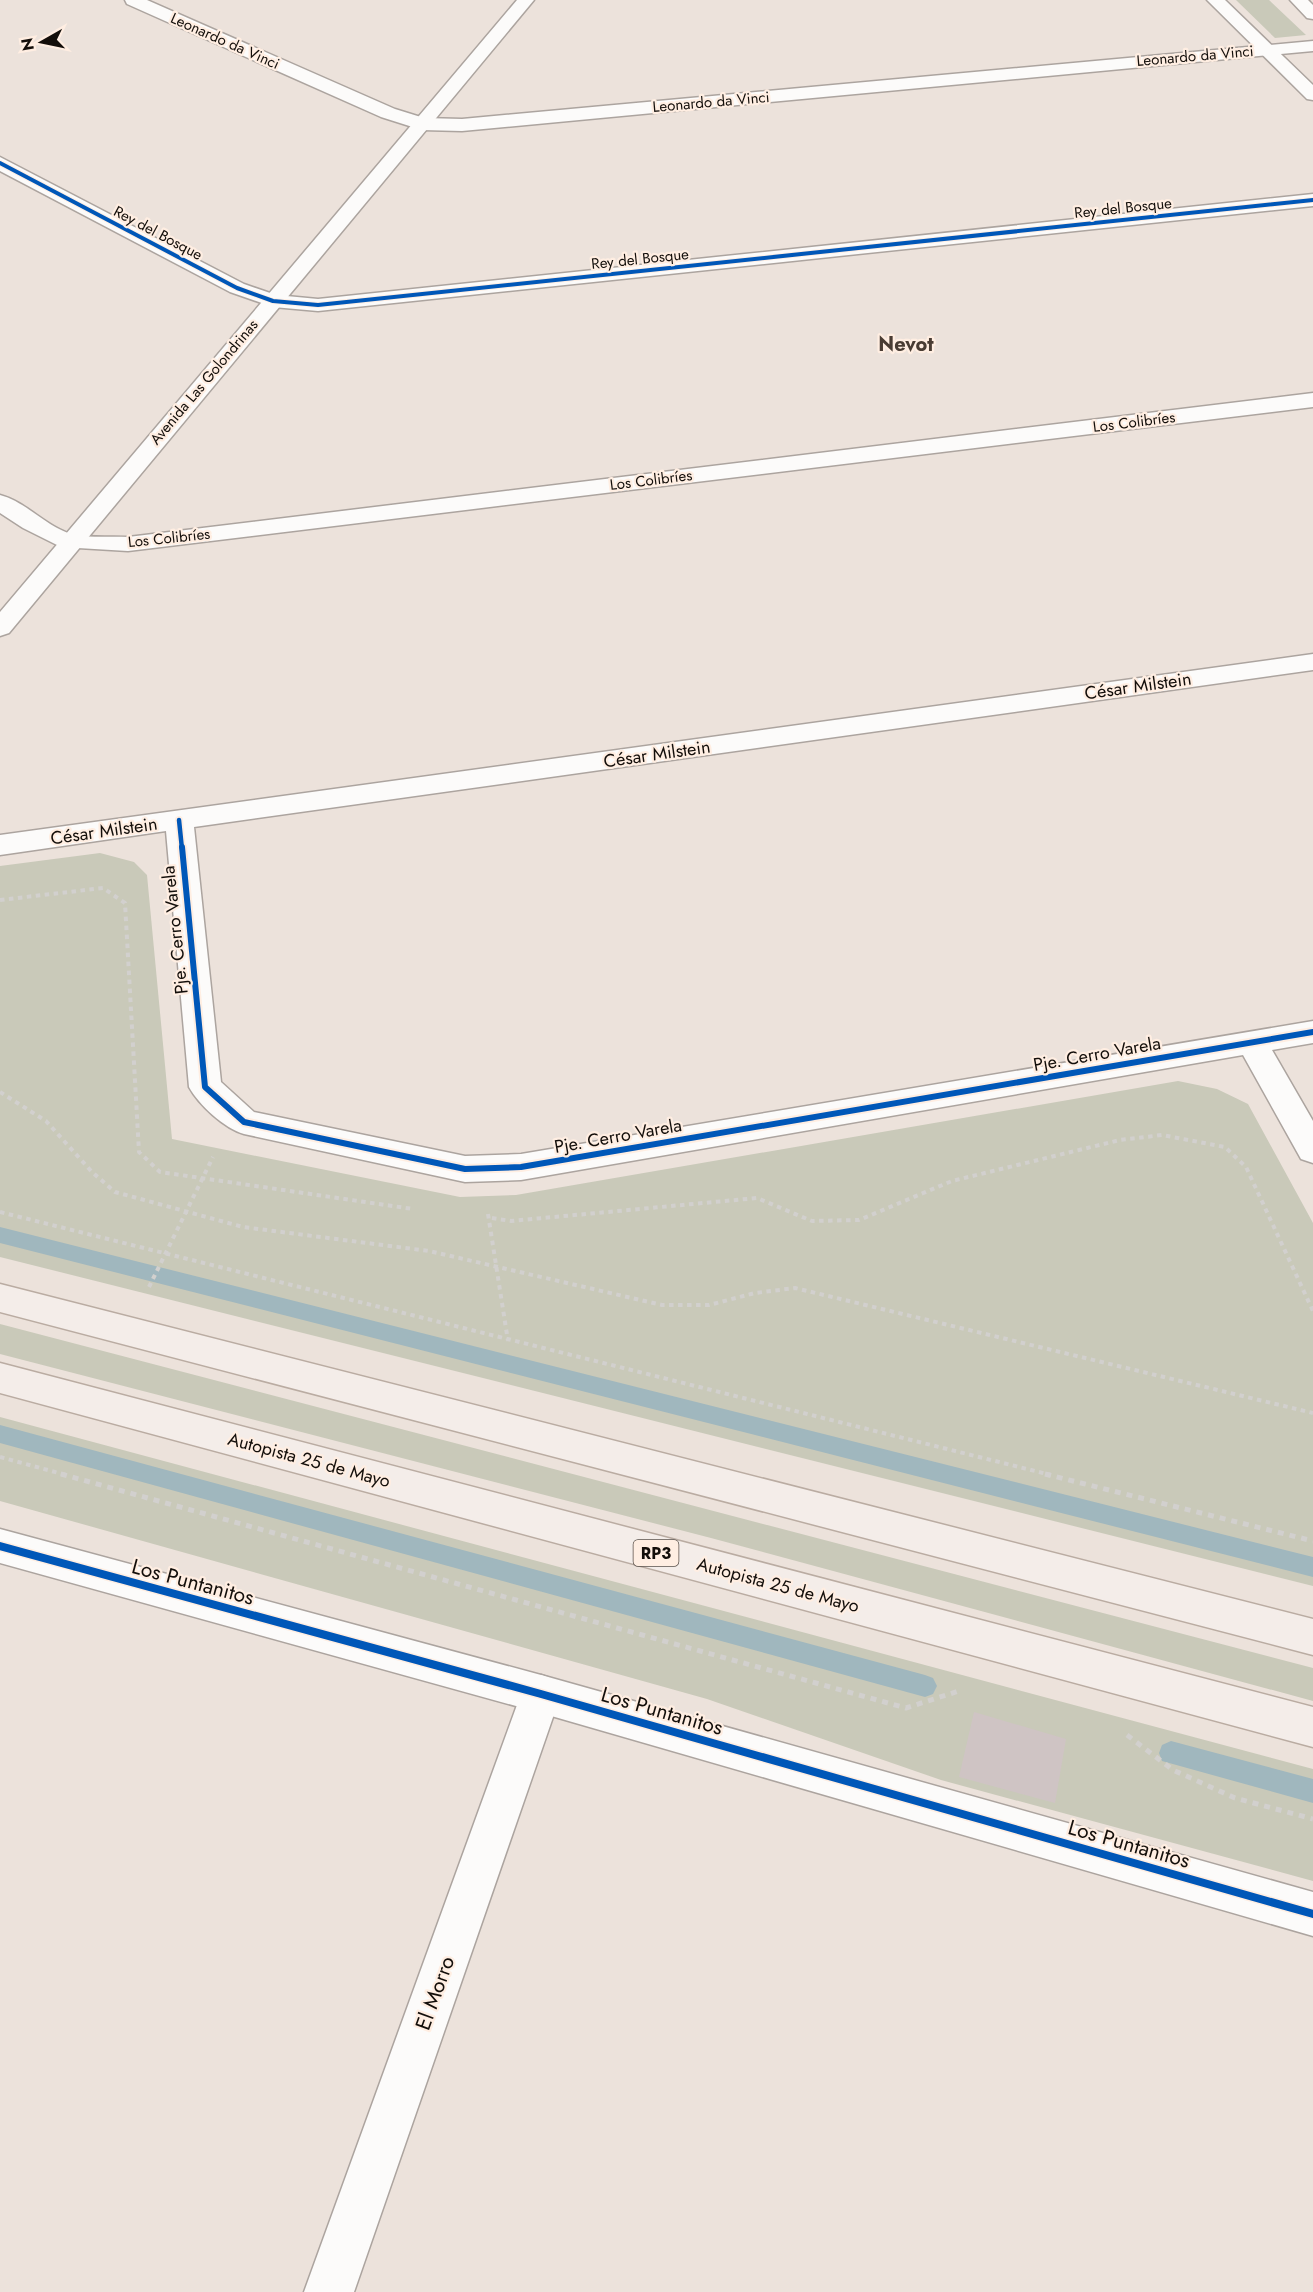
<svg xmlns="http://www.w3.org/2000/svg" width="1313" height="2292" font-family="Jost,sans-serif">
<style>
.green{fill:#c9c9b9}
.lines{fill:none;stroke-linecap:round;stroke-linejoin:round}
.stream{fill:#a0b7be;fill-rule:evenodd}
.building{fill:#cfc4c4}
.street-casing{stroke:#aca49f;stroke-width:3}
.secondary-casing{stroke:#aca49f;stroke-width:3}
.primary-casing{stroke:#baaca2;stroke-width:3}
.path-far1{stroke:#d2d0ce;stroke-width:4;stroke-dasharray:4.5 4.5;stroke-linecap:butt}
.path{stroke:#d2d0ce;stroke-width:5;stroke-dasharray:6 6;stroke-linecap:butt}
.street{fill:#fcfbfa;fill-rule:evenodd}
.secondary{fill:#fcfbfa;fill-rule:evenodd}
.primary{fill:#f4ede9;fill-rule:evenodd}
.cycleway-far3-casing{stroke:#ffeee2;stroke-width:6}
.cycleway-far2-casing{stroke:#ffeee2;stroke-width:8}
.cycleway-far1-casing{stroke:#ffeee2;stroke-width:10}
.cycleway-casing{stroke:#ffeee2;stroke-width:11}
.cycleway-far3{stroke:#0057b8;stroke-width:4}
.cycleway-far2{stroke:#0057b8;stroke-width:4.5}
.cycleway-far1{stroke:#0057b8;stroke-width:6}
.cycleway{stroke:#0057b8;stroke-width:8}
.labels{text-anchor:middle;stroke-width:4.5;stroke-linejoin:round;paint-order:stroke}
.far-street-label{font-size:15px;fill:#130e0a;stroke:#ffeee2}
.shield{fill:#ffeee2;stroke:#5a514b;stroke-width:1.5}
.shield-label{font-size:16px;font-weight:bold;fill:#130e0a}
.street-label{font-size:18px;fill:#130e0a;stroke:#ffeee2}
.far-district-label{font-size:20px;font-weight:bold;fill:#493c33;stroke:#ffeee2}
.near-street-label{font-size:21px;fill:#130e0a;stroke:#ffeee2}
</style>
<rect width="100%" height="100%" fill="#ece2db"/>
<!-- green -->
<path class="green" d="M1236 0H1269L1306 35 1275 38Z
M100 853 134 862 147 875 172 1139 460 1197 516 1195 1178 1081 1217 1089 1248 1104 1313 1223V1586L0 1257V866Z
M0 1324 1313 1668V1701L711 1538 0 1354Z
M0 1417 1313 1769V1881L941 1780 707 1699 0 1501Z"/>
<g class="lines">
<!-- stream -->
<path class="stream" d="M0 1227 1313 1557V1577L0 1243Z
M0 1425 925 1675 933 1678 937 1686 933 1694 925 1697 0 1443Z
M1171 1741 1313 1779V1803L1162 1761 1159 1753 1162 1745Z"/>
</g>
<!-- building -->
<path class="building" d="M974 1712 1066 1739 1055 1803 959 1777Z"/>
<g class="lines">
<defs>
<path id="street" d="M125 0H147L395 109 424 118 462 119 1313 41V51L462 131 422 130 381 117 127 4Z
M0 157 244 284 276 295 318 299 1313 194V206L318 311 273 307 230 292 0 171Z
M1313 393V407L128 551 61 547 23 528 0 513V495C27 502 48 529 75 535 92 538 111 536 128 537Z
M1313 654V670L194 827 221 1082 254 1112 465 1156 521 1154 1313 1021V1043L1272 1050 1313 1121V1163L1301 1159 1243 1055 521 1180 465 1182 244 1134C224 1128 199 1105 189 1087L166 831 0 855V835Z
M541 1675 555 1680 561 1694 354 2292H304L521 1694 527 1680Z"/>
<path id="secondary" d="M517 0H534L9 633 0 636V612Z
M1207 0H1225L1313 85V100L1307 99Z
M1290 0H1308L1313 5V19L1307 18Z
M0 1529 541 1675 1313 1892V1936L541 1713 0 1563Z"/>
<path id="primary" d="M0 1284 1313 1619V1655L0 1312Z
M0 1363 1313 1707V1747L0 1393Z"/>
</defs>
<!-- street casing -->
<use href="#street" class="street-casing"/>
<!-- secondary casing -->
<use href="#secondary" class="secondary-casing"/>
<!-- primary casing -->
<use href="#primary" class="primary-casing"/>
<!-- path-far1 -->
<path class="path-far1" d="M0 900 103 888 125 903 139 1152 160 1172 413 1209
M0 1092 46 1121 92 1172 115 1192 243 1227 429 1251 662 1305H709L755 1293 795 1288 1313 1413
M0 1212 1051 1475
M488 1214 508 1341
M492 1218 511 1221 757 1198 812 1221 859 1220 952 1181 1120 1140 1162 1135 1225 1147 1246 1167 1313 1311
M149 1287 213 1157
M0 1457 66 1475"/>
<!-- path -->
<path class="path" d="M61 1474 906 1708 962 1690
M1045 1474 1313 1541
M1127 1735 1173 1770 1235 1798 1313 1819"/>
<!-- street -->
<use href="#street" class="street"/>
<!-- secondary -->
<use href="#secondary" class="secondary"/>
<!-- primary -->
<use href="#primary" class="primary"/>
<defs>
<path id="cycleway-far3" d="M0 163 237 288 273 301 318 305 1313 200"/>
<path id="cycleway-far2" d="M179 820 182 849"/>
<path id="cycleway-far1" d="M182 847 205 1087 244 1122 465 1169 521 1167 1313 1032"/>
<path id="cycleway" d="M0 1546 541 1694 1313 1914"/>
</defs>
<!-- cycleway-far3 casing -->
<use href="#cycleway-far3" class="cycleway-far3-casing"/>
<!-- cycleway-far2 casing -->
<use href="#cycleway-far2" class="cycleway-far2-casing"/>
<!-- cycleway-far1 casing -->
<use href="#cycleway-far1" class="cycleway-far1-casing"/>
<!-- cycleway casing -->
<use href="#cycleway" class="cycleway-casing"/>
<!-- cycleway-far3 -->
<use href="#cycleway-far3" class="cycleway-far3"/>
<!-- cycleway-far2 -->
<use href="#cycleway-far2" class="cycleway-far2"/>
<!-- cycleway-far1 -->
<use href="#cycleway-far1" class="cycleway-far1"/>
<!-- cycleway -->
<use href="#cycleway" class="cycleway"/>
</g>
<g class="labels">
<!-- far-street labels -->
<g class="far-street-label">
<text transform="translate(225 41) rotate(24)" y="5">Leonardo da Vinci</text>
<text transform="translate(1195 56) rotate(-5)" y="5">Leonardo da Vinci</text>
<text transform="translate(711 102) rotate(-5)" y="5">Leonardo da Vinci</text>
<text transform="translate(1123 208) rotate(-6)" y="5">Rey del Bosque</text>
<text transform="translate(158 233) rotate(28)" y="5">Rey del Bosque</text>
<text transform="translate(640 259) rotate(-6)" y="5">Rey del Bosque</text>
<text transform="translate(204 382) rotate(-50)" y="5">Avenida Las Golondrinas</text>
<text transform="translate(1134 422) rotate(-7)" y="5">Los Colibríes</text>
<text transform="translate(651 480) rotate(-7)" y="5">Los Colibríes</text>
<text transform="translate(169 538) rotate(-6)" y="5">Los Colibríes</text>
</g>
<!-- shield labels -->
<rect class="shield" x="633.5" y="1540" width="45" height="26" rx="4.5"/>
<g class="shield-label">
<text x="656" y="1559">RP3</text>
</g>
<!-- street labels -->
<g class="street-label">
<text transform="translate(1138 686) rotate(-8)" y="6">César Milstein</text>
<text transform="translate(657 754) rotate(-8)" y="6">César Milstein</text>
<text transform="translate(104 831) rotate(-8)" y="6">César Milstein</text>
<text transform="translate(175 930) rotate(-96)" y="6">Pje. Cerro Varela</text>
<text transform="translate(1097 1054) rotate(-10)" y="6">Pje. Cerro Varela</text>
<text transform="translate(618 1136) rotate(-10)" y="6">Pje. Cerro Varela</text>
<text transform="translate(309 1460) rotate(15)" y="6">Autopista 25 de Mayo</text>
<text transform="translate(778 1585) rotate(15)" y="6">Autopista 25 de Mayo</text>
</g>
<!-- far-district labels -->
<g class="far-district-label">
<text x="906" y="351">Nevot</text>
</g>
<!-- near-street labels -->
<g class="near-street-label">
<text transform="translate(193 1582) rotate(15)" y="7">Los Puntanitos</text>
<text transform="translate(662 1711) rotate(16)" y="7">Los Puntanitos</text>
<text transform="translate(1129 1844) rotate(16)" y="7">Los Puntanitos</text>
<text transform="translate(435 1993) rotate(-70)" y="7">El Morro</text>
</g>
</g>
<!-- north arrow -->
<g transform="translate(42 42) rotate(261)" stroke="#ffeee2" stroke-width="4.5" paint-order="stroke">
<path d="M0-4.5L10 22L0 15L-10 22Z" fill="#130e0a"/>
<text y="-9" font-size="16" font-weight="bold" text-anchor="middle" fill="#130e0a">N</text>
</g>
</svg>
